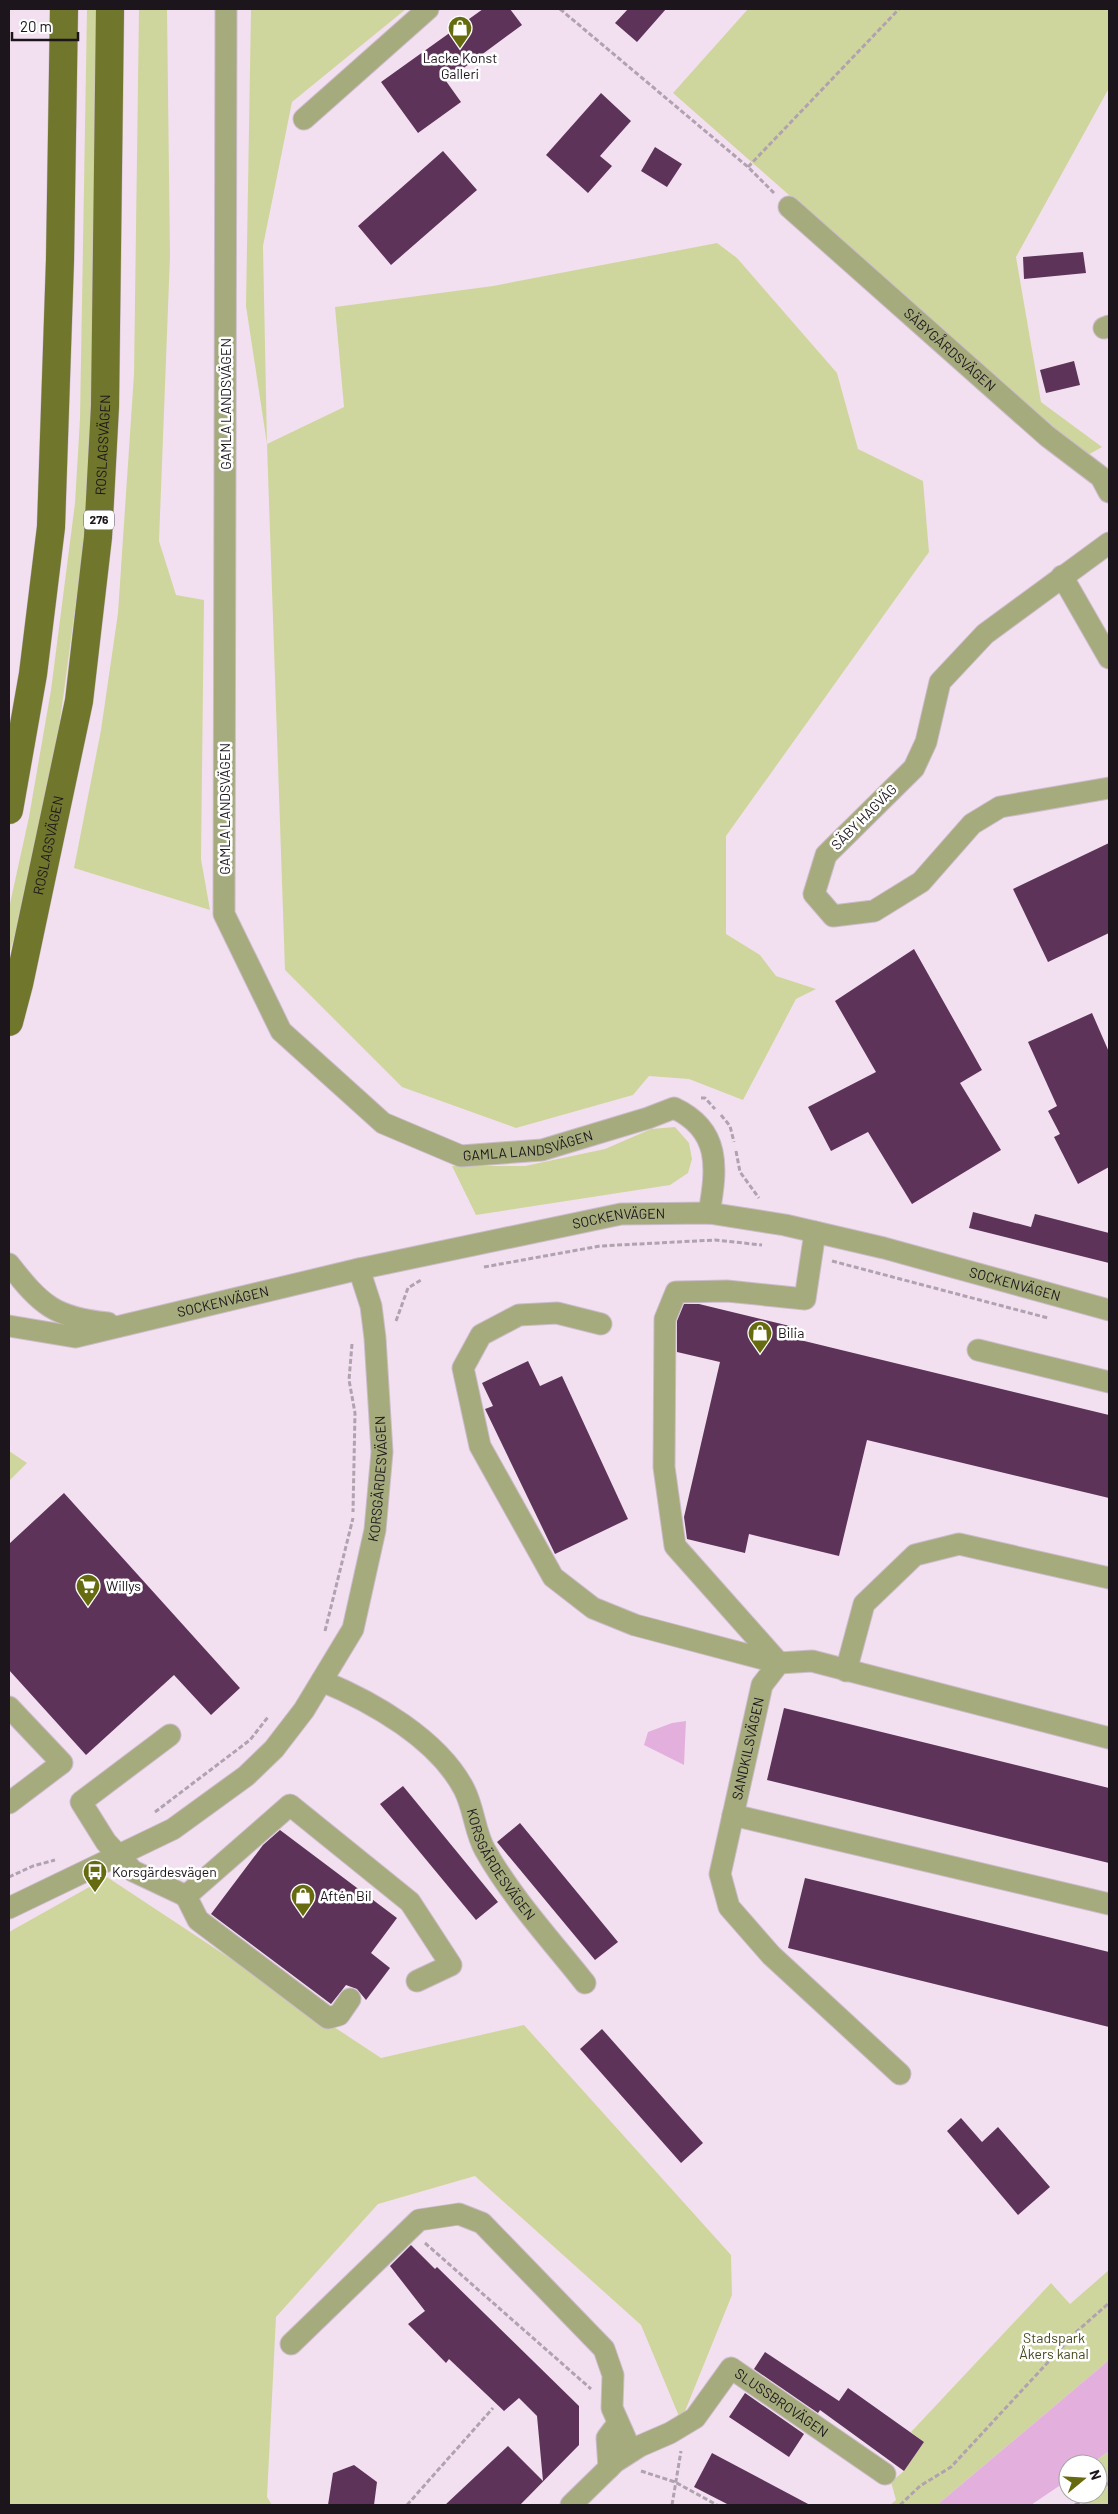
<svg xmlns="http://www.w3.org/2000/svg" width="1118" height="2514" font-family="Barlow,sans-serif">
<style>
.green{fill:#cfd69d}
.water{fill:#e3b0de}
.building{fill:#5e335a}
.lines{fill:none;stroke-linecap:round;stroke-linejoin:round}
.minor-casing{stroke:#cbbcca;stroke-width:23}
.major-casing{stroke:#cbbcca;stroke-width:29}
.path{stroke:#b0a2af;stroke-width:3;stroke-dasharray:5 2.5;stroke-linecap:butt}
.minor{stroke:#a5ab7c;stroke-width:21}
.major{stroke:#70762b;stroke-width:28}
.labels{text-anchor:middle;stroke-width:5;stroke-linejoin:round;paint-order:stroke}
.shield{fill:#fff;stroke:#605c60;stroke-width:1}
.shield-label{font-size:12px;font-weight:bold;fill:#1c161c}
.poi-label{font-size:14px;fill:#1c161c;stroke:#fff;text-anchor:start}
.street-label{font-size:14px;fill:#1c161c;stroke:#fff}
.park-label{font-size:14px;fill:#46491a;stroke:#fff}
</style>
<rect width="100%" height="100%" fill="#f2e0f0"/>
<!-- green -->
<path class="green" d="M87 9H97L91 423 88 513 55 758 27 892 9 955V908L29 817 51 690 75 503 80 419Z
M139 9H167L170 256 159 541 176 595 204 600 201 859 210 910 74 868 101 730 118 613 134 374Z
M251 9H406L292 102 263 246 267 444 344 407 335 307 493 286 717 243 737 258 837 373 858 449 923 481 929 552 726 836V934L760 955 776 976 816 989 796 999 743 1100 689 1079 649 1076 633 1095 516 1128 402 1087 285 970 267 444 246 306Z
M748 9H1109V88L1016 257 1041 402 1102 447 1086 456 673 93Z
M675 1127 689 1143 692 1159 688 1173 670 1185 476 1215 452 1166H525L605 1149 651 1129Z
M9 1451 27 1463 9 1481Z
M107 1877 381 2058 524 2025 731 2255 732 2295 681 2421 641 2325 475 2176 378 2204 276 2317 267 2497 272 2505H9V1932Z
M1109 2270V2360L937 2505H890L896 2500 891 2482 904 2471 924 2442 911 2432 1051 2283 1070 2304Z
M1109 2451V2505H1084L1073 2494H1098V2464H1091Z"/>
<!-- water -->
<path class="water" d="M686 1721 684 1765 644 1745 648 1732 672 1723Z
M1109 2360V2451L1091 2464H1068V2480L1031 2505H937Z"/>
<!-- building -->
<path class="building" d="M483 9H510L522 25 446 81 461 102 418 133 381 82Z
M628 9H666L637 42 615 23Z
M601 93 631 121 600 156 612 166 588 193 546 155Z
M655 147 682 164 667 187 641 171Z
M443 151 477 190 391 265 358 226Z
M1083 252 1086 273 1024 279 1023 257Z
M1074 361 1080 385 1046 393 1040 370Z
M1109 843V933L1048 962 1013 889Z
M914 949 982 1070 960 1083 1001 1150 912 1204 868 1132 831 1151 808 1107 876 1072 835 1001Z
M1092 1013 1109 1052V1167L1078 1184 1054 1137 1060 1134 1048 1111 1057 1106 1028 1042Z
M973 1212 1031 1227 1035 1214 1109 1233V1263L969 1228Z
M684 1304H699L798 1328 796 1339 1109 1415V1498L867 1440 839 1556 749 1534 745 1553 687 1539 684 1517 720 1362 677 1352V1321Z
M528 1361 540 1386 562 1376 628 1519 555 1554 485 1409 493 1406 482 1383Z
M64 1493 240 1688 211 1715 174 1675 86 1755 9 1670V1544Z
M784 1708 1109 1788V1863L767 1780Z
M403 1786 498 1902 476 1920 380 1804Z
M520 1823 618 1942 595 1960 497 1842Z
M280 1830 397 1918 371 1953 390 1968 366 2000 357 1989 346 1985 331 2004 211 1914 263 1845Z
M805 1878 1109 1952V2027L788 1948Z
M602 2029 703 2143 681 2163 580 2049Z
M961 2118 982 2142 998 2127 1050 2187 1018 2215 947 2131Z
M411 2245 435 2269 437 2267 579 2406V2445L520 2505H445L508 2446 543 2481 537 2416 519 2398 504 2411 449 2359 446 2363 408 2324 425 2311 390 2266Z
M765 2352 839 2401 848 2388 924 2442 904 2471 820 2410 818 2413 754 2369Z
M745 2393 804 2434 789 2457 729 2417Z
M712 2453 810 2505H729L694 2487Z
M354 2465 377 2482 374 2505H328L333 2473Z"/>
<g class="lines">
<defs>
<g id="minor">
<path id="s1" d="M226 9 224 914 281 1031 383 1123 461 1156 542 1150 648 1118 674 1108C721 1130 717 1168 709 1213"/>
<path d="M304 119 428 9"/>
<path id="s2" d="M789 207 1047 436 1101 477 1109 492"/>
<path d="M1104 328 1109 326"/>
<path d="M1109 543 985 634 940 682 926 742 914 768 826 855 814 894 833 916 874 911 921 882 972 824 1000 807 1109 788"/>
<path d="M1062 576 1109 658"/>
<path d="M9 1264C41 1305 55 1318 108 1323"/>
<path d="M601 1324 557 1313 519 1315 481 1335 463 1368 480 1446 553 1577 593 1608 635 1625 779 1663"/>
<path id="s3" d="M9 1326 75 1337 359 1269 621 1214 709 1213 785 1225 884 1248 1109 1310"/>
<path d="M978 1350 1109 1382"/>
<path d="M779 1663 675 1546 664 1467 665 1319 676 1292 727 1291 805 1299 815 1232"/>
<path d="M846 1671 864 1604 915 1555 959 1544 1109 1578"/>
<path id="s4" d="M322 1681C373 1702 438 1739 464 1789 474 1808 475 1833 485 1850 512 1898 551 1940 585 1983"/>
<path d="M9 1707 62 1763 9 1803"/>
<path d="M170 1735 81 1802 106 1842 133 1871 186 1896 290 1805 410 1902 451 1965 417 1981"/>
<path d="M733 1815 1109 1904"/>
<path d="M186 1896 198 1920 328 2018 339 2015 350 1999"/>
<path id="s5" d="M9 1908 173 1829 246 1776 274 1749 304 1710 353 1629 375 1530 382 1452 375 1338 371 1306 359 1269"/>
<path id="s6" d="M900 2074 771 1955 729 1907 720 1874 762 1685 779 1663 812 1661 1109 1738"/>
<path d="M291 2344 419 2220 459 2214 482 2223 604 2349 613 2375 612 2408 631 2451"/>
<path d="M609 2468 607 2438 613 2430 622 2431"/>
<path id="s7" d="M571 2505 615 2462 640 2446 670 2433 695 2418 731 2368 885 2474"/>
</g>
<g id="major">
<path d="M9 810 33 674 51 527 60 260 64 9"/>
<path id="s8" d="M9 1022 19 984 79 701 98 537 105 406 110 9"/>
</g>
</defs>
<!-- minor casing -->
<use href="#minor" class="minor-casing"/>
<!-- major casing -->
<use href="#major" class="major-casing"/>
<!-- path -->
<path class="path" d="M560 9 748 167 774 193
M748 167 899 9
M701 1098H705L715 1109
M721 1115 730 1126 734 1142
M736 1151 740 1172 759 1198
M832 1261 1048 1318
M484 1267 600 1246 715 1240 762 1245
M396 1321 408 1288 421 1280
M352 1344 349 1380 355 1413 353 1512
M325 1631 353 1518
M155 1812 250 1740 268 1717
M9 1877 33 1866 55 1860
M425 2243 591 2389
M641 2471 675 2482 717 2505
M1098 2490 1109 2483
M407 2505 493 2408
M672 2505 681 2451
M900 2505 920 2486 951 2467 1075 2333 1109 2303
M1075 2505 1092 2494"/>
<!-- minor -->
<use href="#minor" class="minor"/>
<!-- major -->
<use href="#major" class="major"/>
</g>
<!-- icons -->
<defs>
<symbol id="shop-pin" viewBox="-11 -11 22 30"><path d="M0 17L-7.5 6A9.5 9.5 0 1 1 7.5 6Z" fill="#656b0e" stroke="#fff"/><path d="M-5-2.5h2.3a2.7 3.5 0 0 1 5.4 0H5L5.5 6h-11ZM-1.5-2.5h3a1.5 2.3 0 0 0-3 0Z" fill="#fff"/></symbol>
<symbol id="supermarket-pin" viewBox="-11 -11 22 30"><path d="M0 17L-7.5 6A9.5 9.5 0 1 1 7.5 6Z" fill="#656b0e" stroke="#fff"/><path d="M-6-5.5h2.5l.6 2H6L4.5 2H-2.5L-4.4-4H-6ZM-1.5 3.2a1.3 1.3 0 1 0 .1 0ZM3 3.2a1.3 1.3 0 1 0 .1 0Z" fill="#fff"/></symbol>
<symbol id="bus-pin" viewBox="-11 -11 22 30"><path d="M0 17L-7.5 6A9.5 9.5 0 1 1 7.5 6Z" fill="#656b0e" stroke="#fff"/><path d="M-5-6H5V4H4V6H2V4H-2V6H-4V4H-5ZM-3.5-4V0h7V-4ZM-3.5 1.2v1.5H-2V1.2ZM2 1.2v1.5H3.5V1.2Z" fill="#fff"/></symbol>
</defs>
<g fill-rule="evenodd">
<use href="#shop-pin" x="446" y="14" width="28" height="38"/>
<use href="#shop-pin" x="746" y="1319" width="28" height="38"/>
<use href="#supermarket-pin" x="74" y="1572" width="28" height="38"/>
<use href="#bus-pin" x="81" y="1858" width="28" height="38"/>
<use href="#shop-pin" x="289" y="1882" width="28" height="38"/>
</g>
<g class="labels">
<!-- shield labels -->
<rect class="shield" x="84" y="510.5" width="30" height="19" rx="4"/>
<g class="shield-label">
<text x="99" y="524">276</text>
</g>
<!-- poi labels -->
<g class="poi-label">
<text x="460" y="63" text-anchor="middle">Lacke Konst<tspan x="460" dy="16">Galleri</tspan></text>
<text x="778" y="1338">Bilia</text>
<text x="106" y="1591">Willys</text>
<text x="112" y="1877">Korsgärdesvägen</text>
<text x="320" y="1901">Aftén Bil</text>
</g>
<!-- street labels -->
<g class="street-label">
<text dy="5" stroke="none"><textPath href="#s2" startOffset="215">SÄBYGÅRDSVÄGEN</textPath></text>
<text transform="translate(226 404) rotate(-90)" y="5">GAMLA LANDSVÄGEN</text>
<text dy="5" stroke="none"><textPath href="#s8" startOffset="586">ROSLAGSVÄGEN</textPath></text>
<text transform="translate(225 809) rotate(-90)" y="5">GAMLA LANDSVÄGEN</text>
<text transform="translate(864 817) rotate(-45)" y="5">SÄBY HAGVÄG</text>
<text dy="5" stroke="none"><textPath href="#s8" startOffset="181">ROSLAGSVÄGEN</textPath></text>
<text dy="5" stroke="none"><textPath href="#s1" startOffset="1325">GAMLA LANDSVÄGEN</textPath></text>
<text dy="5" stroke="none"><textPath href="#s3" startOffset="624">SOCKENVÄGEN</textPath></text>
<text dy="5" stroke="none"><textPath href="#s3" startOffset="1029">SOCKENVÄGEN</textPath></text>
<text dy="5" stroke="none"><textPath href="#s3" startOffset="219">SOCKENVÄGEN</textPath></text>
<text dy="5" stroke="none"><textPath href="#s5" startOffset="608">KORSGÄRDESVÄGEN</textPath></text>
<text dy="5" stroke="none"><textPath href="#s6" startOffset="402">SANDKILSVÄGEN</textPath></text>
<text dy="5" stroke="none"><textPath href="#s4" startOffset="266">KORSGÄRDESVÄGEN</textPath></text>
<text dy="5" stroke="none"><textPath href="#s7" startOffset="276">SLUSSBROVÄGEN</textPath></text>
</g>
<!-- park labels -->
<g class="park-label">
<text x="1054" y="2343">Stadspark<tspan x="1054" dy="16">Åkers kanal</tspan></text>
</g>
</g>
<!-- border -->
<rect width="1118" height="2514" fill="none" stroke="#1c161c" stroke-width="20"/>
<!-- north arrow -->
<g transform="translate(1083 2479) rotate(72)"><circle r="24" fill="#ffffff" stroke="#a4a2a4"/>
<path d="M0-4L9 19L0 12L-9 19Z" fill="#656b0e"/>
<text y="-8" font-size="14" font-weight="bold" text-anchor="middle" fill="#1c161c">N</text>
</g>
<!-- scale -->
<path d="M12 32v8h66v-8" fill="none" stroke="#1c161c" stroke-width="2.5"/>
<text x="20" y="32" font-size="15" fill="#1c161c" stroke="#ffffff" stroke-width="4" paint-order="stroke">20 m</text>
</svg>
